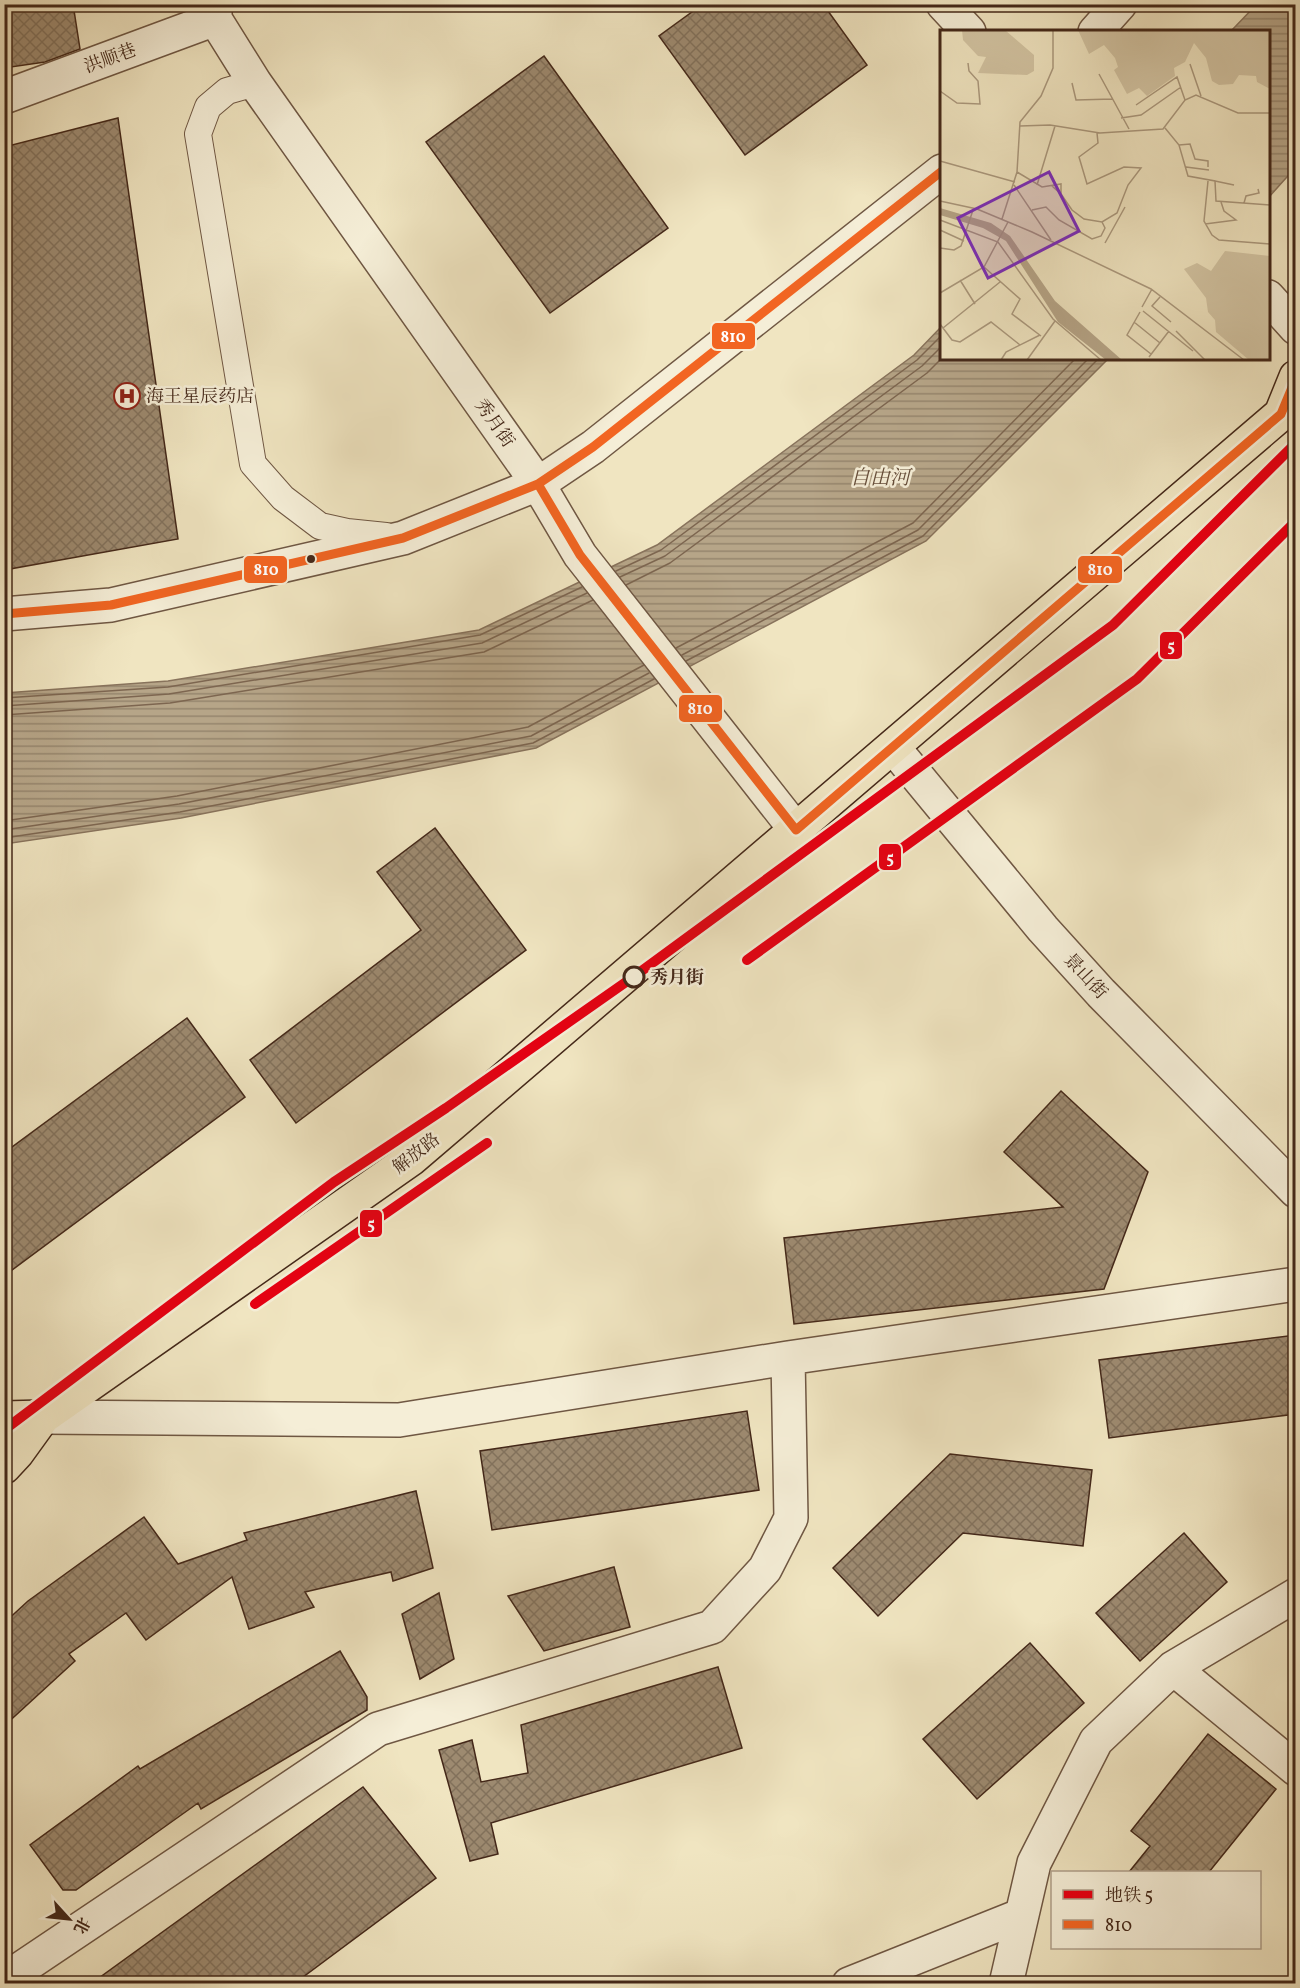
<svg xmlns="http://www.w3.org/2000/svg" width="1300" height="1988" font-family="Vollkorn,'Noto Serif SC',serif">
<style>
.water{fill:url(#water-rules);stroke:#88735c;stroke-width:1.5}
.lines{fill:none;stroke-linecap:round;stroke-linejoin:round}
.shore{stroke:#7d6650;stroke-width:1.5}
.building{fill:url(#building-cross-hatch);stroke:#442819;stroke-width:1.5}
.service-casing{stroke:#6f5743;stroke-width:28}
.minor-casing{stroke:#6f5743;stroke-width:36}
.tertiary-casing{stroke:#6f5743;stroke-width:36}
.primary-casing{stroke:#442819;stroke-width:36}
.service{stroke:#f5eed7;stroke-width:26}
.minor{stroke:#f5eed7;stroke-width:33}
.tertiary{stroke:#f5eed7;stroke-width:33}
.primary{stroke:#f0e5c1;stroke-width:33}
.bus-1-casing{stroke:#f5eed7;stroke-width:14}
.bus-1{stroke:#f26522;stroke-width:9}
.metro-1-casing{stroke:#f5eed7;stroke-width:15}
.metro-1{stroke:#e60012;stroke-width:10}
.bus-dot{fill:#442819;stroke:#f5eed7;stroke-width:2}
.stop-dot{fill:#f5eed7;stroke:#442819;stroke-width:3}
.labels{text-anchor:middle;stroke-width:5;stroke-linejoin:round;paint-order:stroke}
.street-label{font-size:18px;fill:#442819;stroke:#f5eed7}
.poi-label{font-size:18px;fill:#442819;stroke:#f5eed7;text-anchor:start}
.stop-label{font-size:18px;font-weight:bold;fill:#442819;stroke:#f5eed7;text-anchor:start}
.water-label{font-size:20px;font-style:italic;fill:#664e3a;stroke:#f5eed7}
.inset-road{fill:none;stroke:#ab997e;stroke-width:1.5}
.view{fill:#7b2cbf;fill-opacity:0.15;stroke:#7b2cbf;stroke-width:3}
.inset-edge{fill:none;stroke:#442819;stroke-width:3}
.line-badge{stroke:#f5eed7;stroke-width:2}
.badge-label{font-size:16px;text-anchor:middle;font-weight:bold;fill:#fff}
</style>
<defs>
<pattern id="water-rules" width="6" height="5" patternUnits="userSpaceOnUse" patternTransform="scale(1.5)"><rect width="6" height="5" fill="#b6a588"/><path d="M0 2.5h6" fill="none" stroke="#96866e"/></pattern>
<pattern id="building-cross-hatch" width="8" height="8" patternUnits="userSpaceOnUse" patternTransform="scale(1.5)"><rect width="8" height="8" fill="#9d8a70"/><path d="M0 0l8 8M0 8l8-8" fill="none" stroke="#82715b"/></pattern>
</defs>
<rect width="100%" height="100%" fill="#f0e5c1"/>
<filter id="stains"><feTurbulence type="fractalNoise" baseFrequency=".00333" numOctaves="4"/><feColorMatrix values="0 0 0 0 .2 0 0 0 0 .09 0 0 0 0 .02 0 0 0 .5 -.17"/></filter>
<radialGradient id="worn" r=".72"><stop offset=".6" stop-color="#630" stop-opacity="0"/><stop offset="1" stop-color="#630" stop-opacity=".3"/></radialGradient>
<!-- water -->
<path class="water" d="M1256 5H1295V168L1269 197 1268 32 1231 31Z
M941 327 942 358 1108 359 926 541 536 748 181 818 5 844V693L168 681 479 630 657 545 914 355Z"/>
<g class="lines">
<!-- shore -->
<path class="shore" d="M616 571 661 550 917 360 942 335
M620 577 665 556 922 366 942 346
M626 585 670 563 927 373 942 358
M676 648 913 523 1076 358
M682 655 918 530 1089 358
M686 661 923 536 1099 358
M4 698 168 687 480 635 582 587
M4 706 169 694 482 643 587 593
M4 715 170 703 484 652 593 600
M4 821 177 796 528 727 644 665
M4 830 179 804 531 736 649 673
M4 838 180 812 533 743 654 679"/>
</g>
<!-- building -->
<path class="building" d="M4 4H73L80 49 45 62 4 68Z
M703 4H823L867 65 745 155 659 36Z
M544 56 668 228 550 313 426 142Z
M118 118 178 539 4 570V147Z
M435 828 526 950 296 1123 250 1060 421 930 377 872Z
M187 1018 245 1097 4 1276V1153Z
M1061 1091 1148 1172 1104 1289 794 1324 784 1238 1063 1207 1004 1152Z
M1296 1335V1414L1109 1438 1099 1360Z
M747 1411 759 1490 492 1530 480 1451Z
M950 1454 1092 1470 1083 1546 963 1533 878 1616 833 1568Z
M416 1491 433 1568 393 1581 391 1572 305 1592 314 1607 249 1629 232 1577 146 1640 126 1613 69 1654 75 1661 4 1726V1623L28 1601 144 1517 178 1564 247 1540 244 1533Z
M1184 1533 1227 1582 1140 1661 1096 1613Z
M614 1567 630 1627 544 1651 508 1596Z
M439 1593 454 1659 420 1679 402 1614Z
M1030 1643 1084 1703 977 1799 923 1739Z
M340 1651 367 1697V1710L201 1809 198 1803 76 1890H63L30 1845 138 1766 140 1769Z
M718 1667 742 1748 491 1823 498 1854 470 1861 439 1750 472 1740 481 1782 528 1773 521 1725Z
M1208 1734 1276 1789 1209 1872H1129L1150 1846 1131 1831Z
M363 1787 436 1878 295 1983H92Z"/>
<g class="lines">
<defs>
<path id="service" d="M255 83 227 91 208 107 198 134 253 464 283 498 320 526 347 532 386 536"/>
<path id="minor" d="M943 4 969 32
M1095 32 1120 4
M4 97 215 19
M1268 297 1296 328
M4 614 111 605 403 538 538 484 593 447 942 171
M43 1417 399 1420 788 1358 1296 1284
M1173 1668 1296 1769
M4 1980 378 1729 712 1627 765 1569 791 1518 788 1358
M849 1984 1022 1915
M1006 1984 1034 1863 1096 1741 1173 1668 1296 1595"/>
<path id="tertiary" d="M215 4V19L255 83 538 484 580 555 796 830
M893 747 1043 929 1101 993 1296 1191"/>
<path id="primary" d="M4 1418 43 1417
M4 1467 17 1453 43 1417 411 1159 1281 414 1296 377"/>
</defs>
<!-- service casing -->
<use href="#service" class="service-casing"/>
<!-- minor casing -->
<use href="#minor" class="minor-casing"/>
<!-- tertiary casing -->
<use href="#tertiary" class="tertiary-casing"/>
<!-- primary casing -->
<use href="#primary" class="primary-casing"/>
<!-- service -->
<use href="#service" class="service"/>
<!-- minor -->
<use href="#minor" class="minor"/>
<!-- tertiary -->
<use href="#tertiary" class="tertiary"/>
<!-- primary -->
<use href="#primary" class="primary"/>
<defs>
<path id="bus-1" d="M538 484 580 555 796 830 1281 414 1296 378
M4 614 111 605 403 538 538 484 593 447 942 171"/>
</defs>
<!-- bus-1 casing -->
<use href="#bus-1" class="bus-1-casing"/>
<!-- bus-1 -->
<use href="#bus-1" class="bus-1"/>
<defs>
<path id="metro-1" d="M747 960 1137 679 1296 521
M255 1304 487 1143
M4 1430 334 1182 446 1108 636 975 1113 625 1296 443"/>
</defs>
<!-- metro-1 casing -->
<use href="#metro-1" class="metro-1-casing"/>
<!-- metro-1 -->
<use href="#metro-1" class="metro-1"/>
</g>
<!-- icons -->
<defs>
<symbol id="hospital-ring" viewBox="-11 -11 22 22"><circle r="9.5" fill="#f5eed7" stroke="#8f2418" stroke-width="1.5"/><path d="M-5-5h3v3.5h4V-5h3V5h-3V1.5h-4V5h-3Z" fill="#8f2418"/></symbol>
</defs>
<g fill-rule="evenodd">
<use href="#hospital-ring" x="112" y="381" width="30" height="30"/>
</g>
<!-- markers -->
<circle class="bus-dot" cx="311" cy="559" r="5"/>
<circle class="stop-dot" cx="634" cy="977" r="10"/>
<g class="labels">
<!-- street labels -->
<g class="street-label">
<text transform="translate(110 58) rotate(-20)" y="6">洪顺巷</text>
<text transform="translate(495 423) rotate(55)" y="6">秀月街</text>
<text transform="translate(1086 976) rotate(47)" y="6">景山街</text>
<text transform="translate(416 1153) rotate(-38)" y="6">解放路</text>
</g>
<!-- poi labels -->
<g class="poi-label">
<text x="146" y="402">海王星辰药店</text>
</g>
<!-- stop labels -->
<g class="stop-label">
<text x="650" y="983">秀月街</text>
</g>
<!-- water labels -->
<g class="water-label">
<text x="880" y="484">自由河</text>
</g>
</g>
<!-- overview -->
<g transform="translate(940 30)">
<rect width="330" height="330" fill="#f0e5c1"/>
<path d="M22 0H65L94 25V41L87 45 38 43 46 27 38 26 23 10ZM138 0H330V59L317 52 316 46 299 45 293 54 279 55 272 51 266 28 254 13 245 32 234 38 235 46 207 66 199 58 187 64 174 40 178 37 175 28 164 15 149 24ZM285 221 330 226V330H309L276 302 275 290 268 282 266 268 244 239 257 233 271 241Z" fill="#d3c5a4"/>
<path d="M0 178 51 193 70 206 115 271 182 330H166L118 292 66 211 43 198 0 185Z" fill="#b6a588"/>
<path class="inset-road" d="M250 34 261 66M159 44 189 99M132 53 136 70 173 69M0 61 17 73 40 74 38 51 29 41 28 33M196 75 237 47 245 70M181 88 201 85 241 57M80 96 110 95 160 103 223 99 245 70 256 65 298 83H330M225 98 239 115 248 146 275 151 276 171 330 175M239 115 250 114 255 129 268 131V137M0 131 75 152M246 137 269 140M77 142 102 157 121 154V164L112 156M268 151 264 191 272 205 279 210 330 214M275 151 294 155M74 155 111 210M97 155 115 96M121 164 132 180 144 189 162 192 177 183 188 155 201 138 184 137 147 154 139 127 158 113 157 103M0 171 37 179 92 202 211 259 304 330M304 173 306 166 319 163 318 159M92 180 106 177 119 190 152 209 161 206 165 198 162 192M62 189 77 142 80 92 101 66 113 38V0M0 190 58 212 113 289 161 330M265 194 296 190 284 181 281 172M0 200 24 211M165 213 185 177M0 218 14 220 21 216 33 180M44 237 80 269 72 284 101 306M20 250 35 274M0 263 44 237 68 192M220 267 212 276 231 292M202 277 212 259M203 281 253 321M200 282 187 305 211 324M194 292 220 313M0 294 12 310 20 312 51 292 80 315M3 298 60 252M236 301 265 330M209 327 229 301M61 330 66 322 100 305M87 330 115 291"/>
<path class="view" d="M109 142 139 201 48 248 18 188Z"/>
<rect width="330" height="330" class="inset-edge"/>
</g>
<g class="line-badge">
<rect x="711" y="322" width="45" height="28" rx="6" fill="#f26522"/>
<rect x="1077" y="555" width="46" height="29" rx="6" fill="#f26522"/>
<rect x="243" y="555" width="45" height="29" rx="6" fill="#f26522"/>
<rect x="1159" y="631" width="24" height="29" rx="6" fill="#e60012"/>
<rect x="678" y="694" width="45" height="29" rx="6" fill="#f26522"/>
<rect x="878" y="843" width="24" height="28" rx="6" fill="#e60012"/>
<rect x="359" y="1209" width="24" height="29" rx="6" fill="#e60012"/>
</g>
<g class="badge-label">
<text x="733" y="342">810</text>
<text x="1100" y="575">810</text>
<text x="266" y="575">810</text>
<text x="1171" y="651">5</text>
<text x="700" y="714">810</text>
<text x="890" y="863">5</text>
<text x="371" y="1229">5</text>
</g>
<!-- margin -->
<rect width="1300" height="1988" fill="none" stroke="#f0e5c1" stroke-width="24"/>
<rect x="6" y="6" width="1288" height="1976" fill="none" stroke="#442819" stroke-width="3"/>
<rect x="12" y="12" width="1276" height="1964" fill="none" stroke="#442819" stroke-width="1.5"/>
<!-- legend -->
<rect x="1051" y="1871" width="210" height="78" fill="#f5eed7" stroke="#ae9f8b" stroke-width="1.5"/>
<rect x="1063" y="1890" width="30" height="9" fill="#e60012" stroke="#ae9f8b" stroke-width="1.5"/>
<text x="1105" y="1901" font-size="18" fill="#442819">地铁 5</text>
<rect x="1063" y="1920" width="30" height="9" fill="#f26522" stroke="#ae9f8b" stroke-width="1.5"/>
<text x="1105" y="1931" font-size="18" fill="#442819">810</text>
<!-- north arrow -->
<g transform="translate(69 1919) rotate(117)" stroke="#f5eed7" stroke-width="4.5" paint-order="stroke">
<path d="M0-4.5L10 22L0 15L-10 22Z" fill="#442819"/>
<text y="-9" font-size="16" font-weight="bold" text-anchor="middle" fill="#442819">北</text>
</g>
<rect width="100%" height="100%" filter="url(#stains)"/>
<rect width="100%" height="100%" fill="url(#worn)"/>
</svg>
